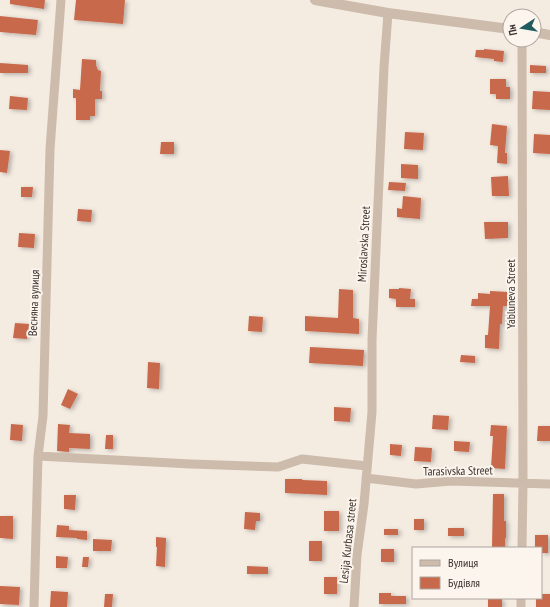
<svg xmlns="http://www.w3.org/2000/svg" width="550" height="607" font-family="'PT Sans Narrow',sans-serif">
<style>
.building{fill:#c8694b;filter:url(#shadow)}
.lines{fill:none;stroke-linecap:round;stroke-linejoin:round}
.minor{stroke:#cdbbac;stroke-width:9}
.tertiary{stroke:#cdbbac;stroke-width:10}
.labels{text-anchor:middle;stroke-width:4;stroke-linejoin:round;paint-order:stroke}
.street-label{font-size:12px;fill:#3b302b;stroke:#fbf5ee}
</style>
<defs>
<filter id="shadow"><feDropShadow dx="2.5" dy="1.5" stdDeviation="2" flood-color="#0004"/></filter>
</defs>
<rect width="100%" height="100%" fill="#f4ebe1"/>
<!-- building -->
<path class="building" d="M10 0H45L44 9 10 4Z
M76 0H125L123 24 74 20Z
M0 16 38 20 36 35 0 32Z
M484 49 504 51 503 62 494 61V59L475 57 476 50H484Z
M82 59 96 60V65L98 70 101 71 100 91H102V99H95V116H90V120H76V98H73V89L80 90Z
M0 63 28 65V73H0Z
M530 65 546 66V73H530Z
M490 79H506V87H510V99H496V94H490Z
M533 91 550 92V110L532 109Z
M10 96 28 98 27 110 9 109Z
M492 124 507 126 505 153H507V164L497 163 498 146 490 145Z
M405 132 424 133 423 150 404 149Z
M534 134 550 135V154L533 153Z
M161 142H174V154H160Z
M0 150 10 151 7 173 0 172Z
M401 164 418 165V179L401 178Z
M508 176 509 196H492L491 177Z
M389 182 406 183 405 191 388 190Z
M21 187H33L32 197H21Z
M403 196 421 198 420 219 397 217V208L402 209Z
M78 209 92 210 91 222 77 221Z
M484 222H508V238L485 239Z
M19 233 35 234 34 248 18 247Z
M399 288 411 289 410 299H415V307H396V299L389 298V289H399Z
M339 289 353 290V318L359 319V334L305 331V316L338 318Z
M490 291 508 292V298H511V306H503L502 324H500L499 349 485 348V335H488L490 306H471L472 299H478V293L490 294Z
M249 316 263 317 262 332 248 331Z
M15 323 29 324 27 339 13 338Z
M310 347 364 350 363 366 309 363Z
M461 355 475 356V363L460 362Z
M148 362 160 363 159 389 147 388Z
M68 389 78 394 70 409 61 405Z
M334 407 351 408 350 422 334 421Z
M433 415 449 416 448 430 432 429Z
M11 424 23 425 22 441 10 440Z
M58 424 70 425 69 433 90 434V449L69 448V452L57 451Z
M491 425 507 426 505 469 491 468 493 436H490Z
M538 426H550V441H537Z
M106 435H113V449H105Z
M454 441 470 442 469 452 454 451Z
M390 444 402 445 401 456 390 455Z
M415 447 432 448 431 462 414 461Z
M285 479H302V480L327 481V495L285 493Z
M493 494H504V521H506V538H505V548H492Z
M64 495H76L75 510 64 509Z
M324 511H339V531H324Z
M245 512 260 513V521H256L255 530 244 529Z
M0 516H13V539L0 538Z
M414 519H424V530H414Z
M57 525 69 526V530L87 531V540L77 539V538L56 537Z
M448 528H464V536H448Z
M384 529H398V535H384Z
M535 535H548V553H541V548H535Z
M156 537 166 538 165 567 156 566 157 547H156Z
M93 539 112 540 111 551H93Z
M309 541H322V561H309Z
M381 549H394V562H381Z
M56 556 68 557 67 568H56Z
M83 557H89L88 567H82Z
M247 566 268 567V574H247Z
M324 577H337V594H324Z
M0 586 20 587 19 605 0 604Z
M51 591 68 592 67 607H50Z
M379 593H391V596H406V604H379Z
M105 594H113L112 607H104Z
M541 594H550V607H536V598H541Z
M488 599H502V607H488Z"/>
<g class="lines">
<!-- minor -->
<path class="minor" d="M38 456 191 464 278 467 302 459 367 466
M366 478 416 484 451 481 550 484
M522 548 523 483 522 40
M34 607 38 456 43 416 50 149 61 0
M354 607 357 555 364 504 372 412V340L384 67 388 13
M521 607V598"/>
<!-- tertiary -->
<path class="tertiary" d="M315 0 388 13 510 29
M534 32 550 35"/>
</g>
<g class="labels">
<!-- street labels -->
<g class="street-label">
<text transform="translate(364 244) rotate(-87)" y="4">Miroslavska Street</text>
<text transform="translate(511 294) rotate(-90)" y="4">Yabluneva Street</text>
<text transform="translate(34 303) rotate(-88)" y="4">Весняна вулиця</text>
<text transform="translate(458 471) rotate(-1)" y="4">Tarasivska Street</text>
<text transform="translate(348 541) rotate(-84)" y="4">Lesija Kurbasa street</text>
</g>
</g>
<!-- legend -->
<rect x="412" y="547" width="130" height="52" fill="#fbf5ee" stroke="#aea6a0"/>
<rect x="420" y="560" width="20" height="6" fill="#cdbbac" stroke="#aea6a0"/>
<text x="448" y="567" font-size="12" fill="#3b302b">Вулиця</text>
<rect x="420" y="577" width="20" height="12" fill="#c8694b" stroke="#aea6a0"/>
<text x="448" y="587" font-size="12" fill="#3b302b">Будівля</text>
<!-- north arrow -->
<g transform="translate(522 28) rotate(258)"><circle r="19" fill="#fbf5ee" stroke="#aea6a0"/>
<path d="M0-3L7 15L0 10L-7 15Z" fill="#1f5a5e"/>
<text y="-6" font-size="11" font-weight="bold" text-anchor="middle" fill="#3b302b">Пн</text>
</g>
</svg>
